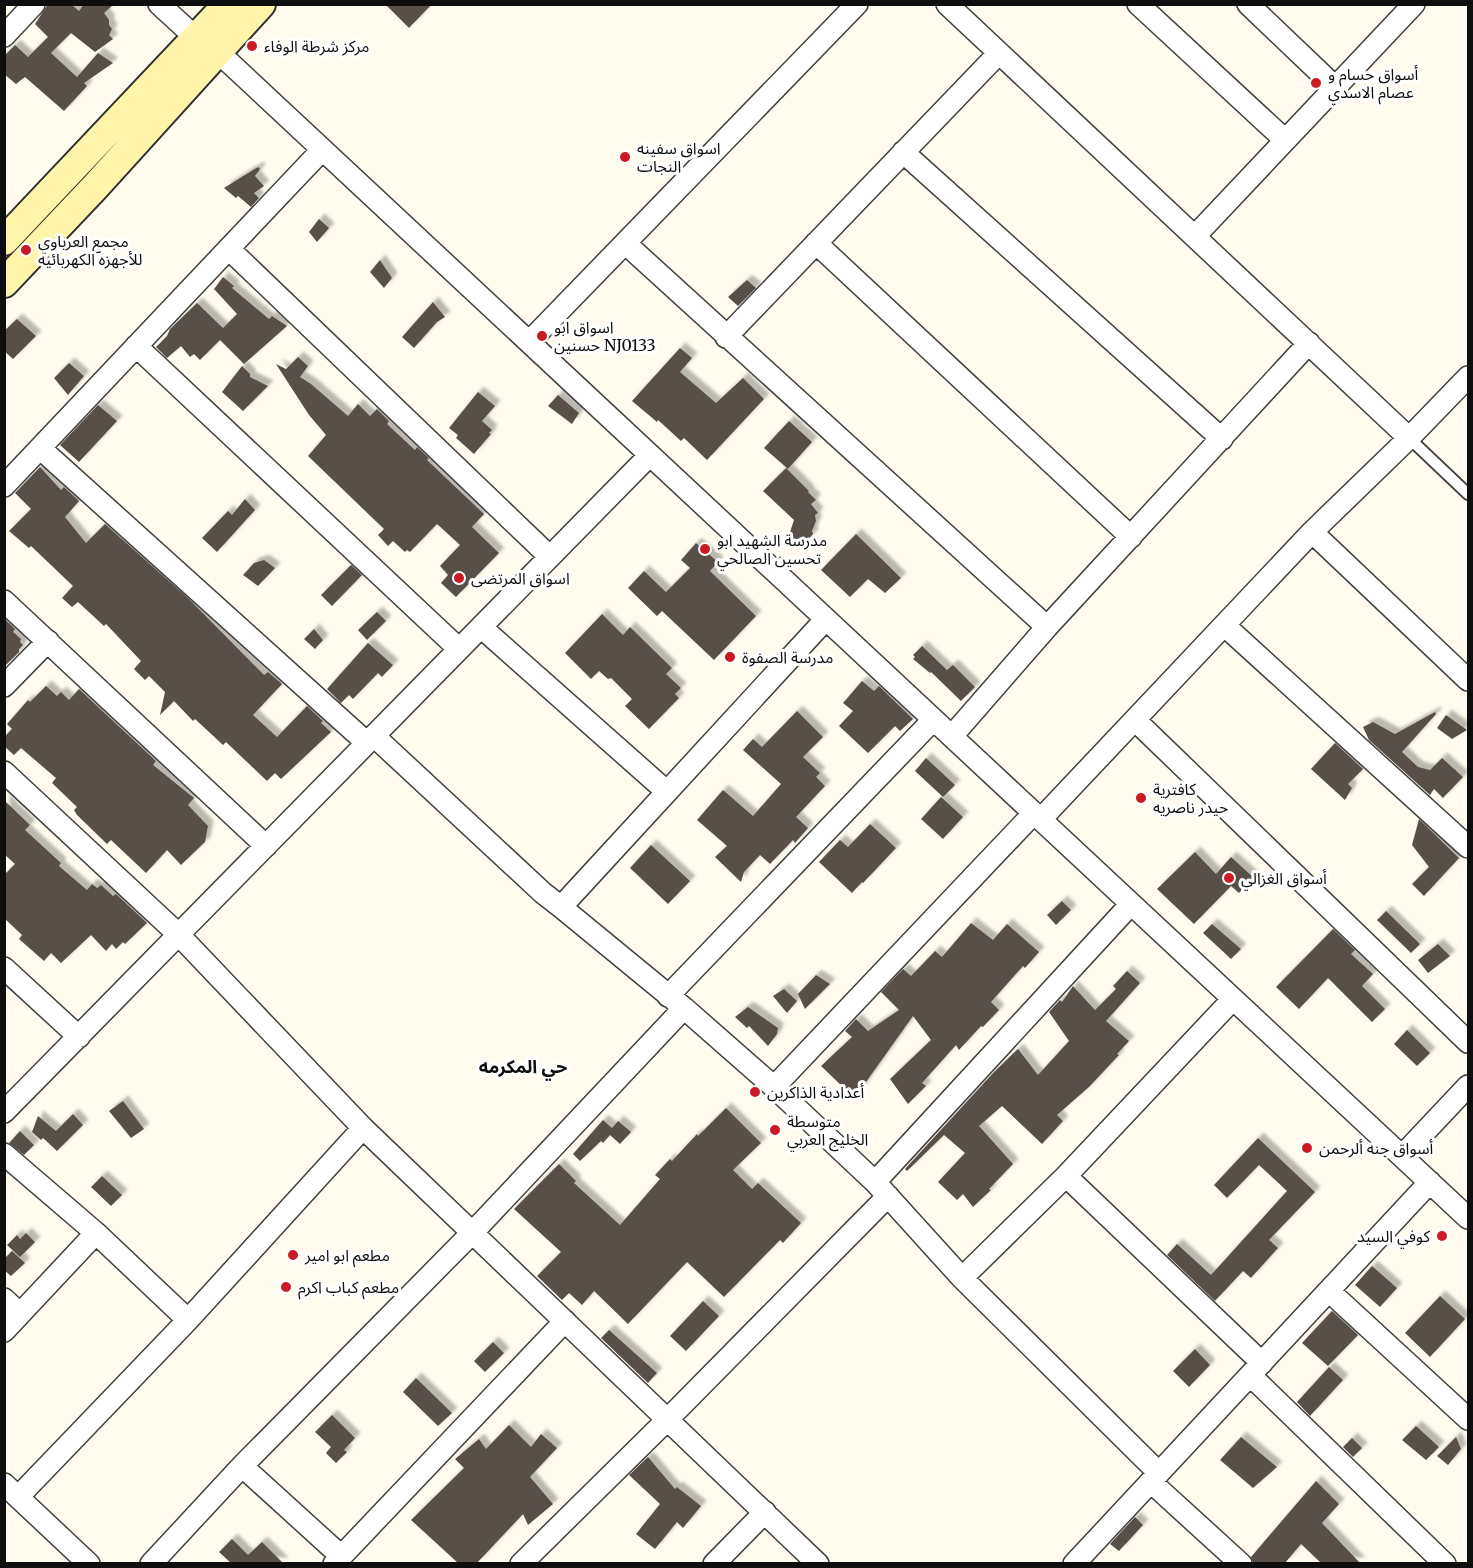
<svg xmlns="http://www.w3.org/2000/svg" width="1473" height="1568" font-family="Merriweather,'Noto Sans Arabic',serif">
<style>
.building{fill:#584f49;filter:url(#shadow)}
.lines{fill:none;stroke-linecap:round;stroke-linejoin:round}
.lane-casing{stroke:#414141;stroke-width:14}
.street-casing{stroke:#414141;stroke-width:24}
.secondary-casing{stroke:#303030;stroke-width:32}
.lane{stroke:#fff;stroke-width:10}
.street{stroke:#fff;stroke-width:21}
.secondary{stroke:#fff5aa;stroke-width:28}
.poi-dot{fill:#ca1a24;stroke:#fff;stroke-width:2}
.labels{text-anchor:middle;stroke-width:6;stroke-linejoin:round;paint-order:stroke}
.poi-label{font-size:16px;fill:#0e0e0e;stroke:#fff;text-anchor:start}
.neighbourhood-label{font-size:18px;font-weight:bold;fill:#0e0e0e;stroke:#fff}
</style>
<defs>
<filter id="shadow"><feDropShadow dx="5.5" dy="-5.5" stdDeviation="1.5" flood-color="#0004"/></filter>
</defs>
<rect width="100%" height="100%" fill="#fffcef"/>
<!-- building -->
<path class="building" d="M48 4H71L79 11 84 4H114L104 13 109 20V25L112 29 109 35 113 39 95 52 71 33 51 53 77 77 98 53 113 63 84 83 87 86 64 111 25 77 16 84 4 74V56L15 45 28 57 48 37 35 24Z
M385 4H432L409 28Z
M258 167 260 169 255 176 264 186 254 193 259 198 251 207 238 196 236 198 224 188Z
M319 219 329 228 317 242 309 232Z
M380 260 392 278 384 288 370 272Z
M223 277 234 286 232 288 269 319 272 316 287 326 244 364 220 340 200 360 194 354 190 357 181 346 167 358 156 347 167 336 170 329 197 303 223 328 237 314 214 289Z
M747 280 756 288 738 306 728 297Z
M433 302 445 317 437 322 414 348 402 337Z
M17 319 36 336 13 359 4 351V331Z
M680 348 692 358 680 372 716 403 743 378 764 399 707 460 684 438 681 441 658 420 657 422 632 401Z
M298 357 308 366 300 377 311 384 348 416 358 404 370 416 377 409 389 421 387 424 415 450 417 447 429 458 427 460 484 514 472 527 499 553 456 597 441 583 448 575 440 566 460 545 437 524 410 552 407 550 405 552 393 541 388 546 378 535 384 529 308 456 326 435 309 415 276 364 286 369Z
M69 363 84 376 68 395 54 378Z
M242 366 250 374V377L268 386 243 411 222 392Z
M478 392 495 406 482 421 492 430 489 433 491 434 474 454 456 438 458 435 449 428Z
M558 395 579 413 572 424 548 406Z
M98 405 117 421 79 462 60 445Z
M789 421 812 442 788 469 764 448Z
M40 467 61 490 64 487 79 501 65 517 86 543 105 524 188 598 264 675 268 672 282 684 253 715 277 737 307 706 323 721 321 723 331 732 281 779 275 773 267 781 226 742 223 745 195 719 193 721 174 701 160 715 165 692 149 676 145 680 134 669 141 661 106 624 104 626 78 602 72 607 62 598 73 586 31 546 29 548 9 531 31 509 15 493Z
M786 468 809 491 808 492 816 500 811 504 818 513 815 515 816 521 812 531 813 534 800 548 791 539 790 532 794 520 763 491Z
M245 499 255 510 217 552 202 538 228 511 232 515Z
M856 534 901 578 885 593 868 579 850 597 821 570Z
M696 543 718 562 710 571 756 616 714 660 662 611 657 616 628 588 644 571 666 592 690 568 681 560Z
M264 560 275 568 258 586 243 575 254 563Z
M351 565 362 575 332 606 321 595Z
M377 612 386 621 367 640 358 630Z
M602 614 623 635 630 627 672 668 666 674 681 688 675 694 679 698 649 729 625 706 632 699 611 678 608 679 599 671 591 679 565 653Z
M6 620 15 629 13 632 21 639 20 642 23 645 19 649V652L4 667V622Z
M314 629 323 640 315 649 304 639Z
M368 643 393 665 382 677 378 673 353 699 349 695 341 703 327 689Z
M922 646 947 670 953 665 975 687 961 701 931 672 930 673 913 659 915 657 913 655Z
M862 681 874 691 879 686 913 719 900 731 895 726 868 753 839 726 853 711 843 703Z
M46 686 57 696 61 692 69 700 79 689 156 761 153 765 194 798 188 805 208 826 205 842 181 865 167 850 146 873 111 840 107 844 77 815 74 810 77 807 52 783 56 778 21 748 14 755 4 746V737L12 729 7 724 28 700 30 702Z
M797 711 823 737 803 757 820 773 816 777 825 786 796 817 808 828 795 843 793 840 770 864 760 855 744 872 741 882 715 857 727 846 697 820 723 790 753 816 781 784 743 750 753 739 762 747Z
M1435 712 1436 714 1402 752 1418 767 1430 770 1442 758 1463 777 1443 798 1434 789 1430 795 1369 740 1363 727 1373 722 1395 734Z
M1446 715 1467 730 1452 739 1437 728Z
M1335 743 1363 769 1348 784 1352 788 1345 800 1311 769Z
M926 758 955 785 943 797 915 771Z
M941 797 963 817 943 839 921 819Z
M4 800 30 825 25 830 61 863 59 866 87 890 92 884 97 888 101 885 113 896 116 894 147 923 125 944 123 942 116 949 112 944 106 951 91 935 61 963 51 953 44 961 19 939 22 935 4 918V875L15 864 4 854Z
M1419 819 1459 858 1424 896 1412 884 1429 867 1412 845Z
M870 824 896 848 863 883 862 882 852 893 819 862 840 840 848 847Z
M651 845 690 881 668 904 630 868Z
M1195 852 1216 874 1231 857 1253 877 1239 893 1231 886 1194 924 1157 889Z
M1062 901 1071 910 1056 925 1047 915Z
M1386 911 1420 944 1411 953 1377 920Z
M971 923 993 940 1007 924 1039 952 1025 968 1023 966 991 1002 999 1010 983 1027 981 1026 959 1050 956 1045 922 1083 926 1086 908 1104 890 1079 931 1040 913 1016 856 1096 845 1089 821 1066 852 1037 845 1031 856 1019 868 1031 899 1010 881 992 903 969 911 976 935 951 942 957Z
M1212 924 1241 949 1231 959 1203 933Z
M1333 929 1355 950 1351 954 1373 974 1362 986 1385 1009 1372 1022 1328 978 1299 1009 1276 987Z
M1438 944 1450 956 1428 973 1418 960Z
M1127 971 1140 983 1106 1021 1129 1041 1117 1054 1119 1055 1089 1087 1057 1115 1063 1121 1042 1144 1002 1106 979 1126 1013 1164 989 1189 991 1190 973 1207 963 1194 957 1200 938 1182 965 1153 944 1135 907 1171 905 1169 994 1072 1018 1049 1038 1075 1069 1041 1049 1012 1060 1000 1062 1002 1073 986 1095 1010 1116 989 1113 986Z
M816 975 830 984 805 1009 798 994Z
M784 989 797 1001 787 1013 773 996Z
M748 1007 778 1028 777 1034 768 1046 749 1026 747 1028 735 1017Z
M1407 1030 1430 1053 1417 1066 1394 1044Z
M123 1101 144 1129 131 1138 109 1111Z
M726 1108 761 1143 733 1170 752 1189 758 1183 801 1223 783 1243 780 1240 724 1297 687 1262 628 1324 594 1291 582 1305 569 1293 562 1300 537 1276 561 1252 514 1209 559 1164 576 1181 574 1183 620 1225 660 1179 655 1175 670 1159 672 1161 697 1134 698 1136Z
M73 1114 83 1125 57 1151 43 1138 41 1140 32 1132 38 1116 56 1131Z
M603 1120 612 1128 618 1121 631 1132 620 1144 610 1135 603 1143 601 1141 580 1161 573 1154Z
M20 1131 34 1145 24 1155 9 1143Z
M1258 1138 1315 1192 1269 1240 1278 1248 1251 1278 1243 1271 1215 1301 1167 1255 1177 1244 1211 1275 1287 1191 1259 1165 1227 1198 1214 1185Z
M102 1176 122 1195 111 1206 91 1187Z
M26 1233 35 1242 20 1257 7 1245 17 1235 20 1239Z
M12 1251 25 1263 11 1276 4 1270V1259Z
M1372 1266 1397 1288 1380 1307 1355 1285Z
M1440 1296 1465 1319 1430 1357 1405 1333Z
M703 1301 719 1316 686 1351 670 1336Z
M1332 1311 1358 1335 1328 1366 1302 1343Z
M609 1330 657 1373 648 1383 601 1338Z
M493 1342 504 1353 485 1372 474 1361Z
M1195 1349 1210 1365 1189 1387 1173 1371Z
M1329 1367 1343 1380 1310 1416 1297 1402Z
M416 1378 452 1413 438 1426 403 1392Z
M332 1415 355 1438 344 1450 347 1452 336 1463 326 1453 331 1447 315 1432Z
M509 1425 531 1447 541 1434 557 1448 530 1477 553 1504 528 1525 523 1514 477 1563H458L411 1520 464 1468 455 1459 479 1439 486 1449Z
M1416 1426 1439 1447 1426 1460 1402 1440Z
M1241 1437 1277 1467 1253 1488 1220 1460Z
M1456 1437 1461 1449 1448 1465 1437 1456Z
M1352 1438 1362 1448 1353 1457 1343 1447Z
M648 1457 675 1489 677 1487 701 1506 683 1528 677 1522 655 1549 636 1534 660 1504 629 1475Z
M1316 1481 1339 1504 1322 1523 1360 1563H1321L1301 1544 1285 1563H1253L1251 1557Z
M1135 1517 1143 1525 1119 1551 1110 1544Z
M232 1539 248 1555 262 1542 283 1563H231L219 1552Z"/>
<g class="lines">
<defs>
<path id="lane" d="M1409 438 1468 494"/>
<path id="street" d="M159 4 196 38
M947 4 1409 438
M1138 4 1285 140
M1248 4 1336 88
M4 36 34 4
M218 52 1468 1218
M903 152 1222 439
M1195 236 1414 4
M625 243 1047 627
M816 243 1131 537
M229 249 550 557
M726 337 999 53
M529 342 857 4
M136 346 459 649
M41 449 367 743
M4 486 322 150
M1312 532 1468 680
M4 601 266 846
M1224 625 1468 847
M481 627 666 791
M4 686 48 641
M1135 720 1468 1042
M374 736 543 893 561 907 826 619
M952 736 1047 627 1309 343
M4 772 179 935 363 1128 818 1564
M1041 819 1312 532 1409 438 1468 377
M561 907 684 1008 774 1087 875 1182 962 1278 1159 1473
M4 968 79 1037
M668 996 933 720
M774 1087 1034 813
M4 1112 650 455
M4 1154 96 1233 188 1320
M1402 1156 1468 1086
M1066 1176 1262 1363
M875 1182 1131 904
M962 1278 1066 1176 1233 999
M1329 1291 1468 1419
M4 1299 20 1314
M4 1331 96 1233
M1250 1375 1445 1564
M242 1466 341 1556
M1151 1482 1241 1564
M4 1484 89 1564
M18 1497 188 1320 363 1128
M151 1564 242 1466 473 1232 684 1008
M334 1564 565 1321
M521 1564 668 1419 888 1196
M714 1564 765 1512
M1074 1564 1430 1182"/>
<path id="secondary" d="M4 241 228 4
M4 283 95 187 261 4"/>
</defs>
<!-- lane casing -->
<use href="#lane" class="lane-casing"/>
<!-- street casing -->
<use href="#street" class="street-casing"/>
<!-- secondary casing -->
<use href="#secondary" class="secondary-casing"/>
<!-- lane -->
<use href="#lane" class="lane"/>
<!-- street -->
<use href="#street" class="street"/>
<!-- secondary -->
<use href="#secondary" class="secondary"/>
</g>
<!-- markers -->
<g class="poi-dot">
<circle cx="252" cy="46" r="6"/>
<circle cx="1316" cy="83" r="6"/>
<circle cx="625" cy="157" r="6"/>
<circle cx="26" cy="250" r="6"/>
<circle cx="542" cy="336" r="6"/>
<circle cx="705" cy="549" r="6"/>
<circle cx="459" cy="578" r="6"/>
<circle cx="730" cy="657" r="6"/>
<circle cx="1141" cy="798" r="6"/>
<circle cx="1229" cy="878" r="6"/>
<circle cx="755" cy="1092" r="6"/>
<circle cx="775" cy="1130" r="6"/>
<circle cx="1307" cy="1148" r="6"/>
<circle cx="1442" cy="1236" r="6"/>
<circle cx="293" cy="1255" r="6"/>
<circle cx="286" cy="1287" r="6"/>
</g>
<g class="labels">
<!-- poi labels -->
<g class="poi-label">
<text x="264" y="52">مركز شرطة الوفاء</text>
<text x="1328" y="80">أسواق حسام و<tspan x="1328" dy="18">عصام الاسدي</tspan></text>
<text x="637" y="154">اسواق سفينه<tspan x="637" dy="18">النجات</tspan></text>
<text x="38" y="247">مجمع العرباوي<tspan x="38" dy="18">للأجهزه الكهربائيه</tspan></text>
<text x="554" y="333">اسواق ابو<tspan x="554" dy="18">حسنين NJ0133</tspan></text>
<text x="717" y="546">مدرسة الشهيد ابو<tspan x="717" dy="18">تحسين الصالحي</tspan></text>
<text x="471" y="584">اسواق المرتضى</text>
<text x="742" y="663">مدرسة الصفوة</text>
<text x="1153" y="795">كافترية<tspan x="1153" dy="18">حيدر ناصريه</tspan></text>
<text x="1241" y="884">أسواق الغزالي</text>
<text x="767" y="1098">أعدادية الذاكرين</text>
<text x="787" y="1127">متوسطة<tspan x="787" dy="18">الخليج العربي</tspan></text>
<text x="1319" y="1154">أسواق جنه ألرحمن</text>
<text x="1430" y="1242" text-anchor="end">كوفي السيد</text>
<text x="305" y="1261">مطعم ابو امير</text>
<text x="298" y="1293">مطعم كباب اكرم</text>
</g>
<!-- neighbourhood labels -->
<g class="neighbourhood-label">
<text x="523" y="1073">حي المكرمه</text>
</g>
</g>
<!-- border -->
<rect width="1473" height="1568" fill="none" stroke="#0e0e0e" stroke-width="12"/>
</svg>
